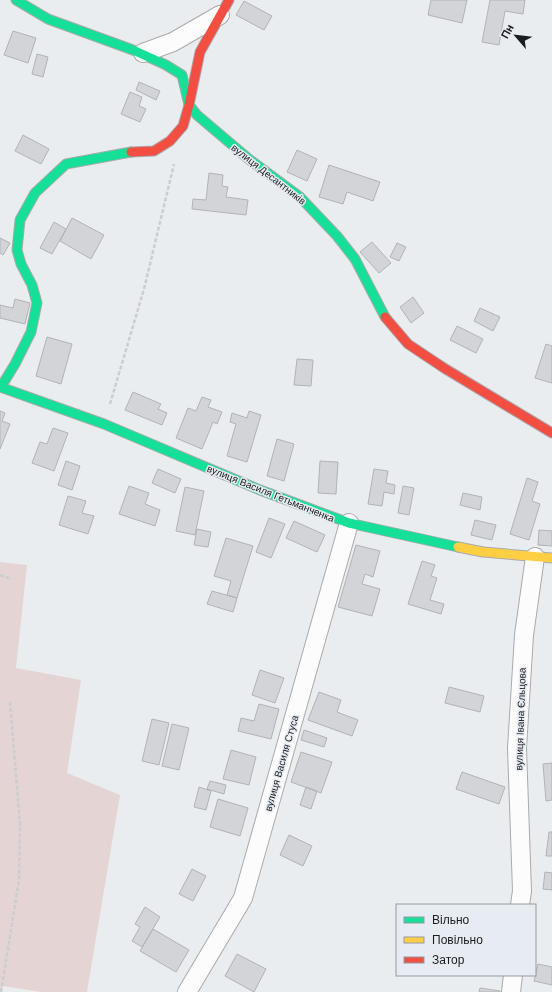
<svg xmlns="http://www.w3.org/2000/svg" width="552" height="992" font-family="Helvetica,sans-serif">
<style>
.green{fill:#e4d5d4}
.building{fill:#d2d4d7;stroke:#b1b3b5}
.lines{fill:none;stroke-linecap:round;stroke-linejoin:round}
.street-casing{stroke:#a9aaad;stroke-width:20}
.fast-casing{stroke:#a9aaad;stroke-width:11}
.slow-casing{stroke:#a9aaad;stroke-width:11}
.jam-casing{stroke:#a9aaad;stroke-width:11}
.path{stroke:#cccdce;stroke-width:2.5;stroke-dasharray:4 2;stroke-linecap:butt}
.street{stroke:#fcfcfd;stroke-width:18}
.fast{stroke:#16e098;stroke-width:9}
.slow{stroke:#ffcf43;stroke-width:9}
.jam{stroke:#f24e42;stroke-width:9}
.labels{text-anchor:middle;stroke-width:3;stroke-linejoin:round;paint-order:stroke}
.street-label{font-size:10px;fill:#1b1d1f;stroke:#e7ecf3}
</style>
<rect width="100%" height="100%" fill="#eaedf0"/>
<!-- green -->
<path class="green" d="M0 562 27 565 16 668 81 680 67 773 120 795 87 992H41L3 986 1 992H0Z"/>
<!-- building -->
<path class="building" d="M431 0H467L462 23 428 15Z
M490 0H525L523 14 505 11 499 45 482 42Z
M244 1 272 16 264 30 236 15Z
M13 31 36 38 28 63 4 55Z
M37 54 48 57 43 77 32 74Z
M139 82 160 91 156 100 136 90Z
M130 92 142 97 139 106 146 109 140 122 121 114Z
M23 135 49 149 41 164 15 151Z
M297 150 317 159 307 181 287 172Z
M329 165 380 182 373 201 347 192 343 204 319 197Z
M209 173 223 175 222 186 228 187 226 197 248 200 246 215 192 209 193 199 206 200Z
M72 218 104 235 91 259 60 241Z
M54 222 66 229 52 254 40 248Z
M0 238 10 243 3 255 0 253Z
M372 242 391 263 379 273 360 252Z
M397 243 406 247 399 261 390 257Z
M413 297 424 313 411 323 400 307Z
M15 299 30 303 25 324 0 318V305L13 308Z
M480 308 500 317 493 331 474 321Z
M457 326 483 339 476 353 450 340Z
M47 337 72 344 61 384 36 376Z
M546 344 552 346V383L535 378Z
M297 359 313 360 311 386 294 385Z
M133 392 161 404 158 409 167 413 162 425 125 410Z
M202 397 211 400 208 407 222 412 217 424 213 422 202 449 176 438 188 408 196 411Z
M0 411 5 413 2 421 10 424 0 449Z
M249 411 261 415 247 462 227 456 236 424 230 422 232 413 247 418Z
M53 428 68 433 54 471 32 463 40 442 47 444Z
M277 439 294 444 284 481 267 476Z
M66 461 80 466 72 490 58 485Z
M320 461 338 462 336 494 318 493Z
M158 469 181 479 175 493 152 483Z
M374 469 388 471 386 483 395 485 394 494 384 492 382 506 368 504Z
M527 478 538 482 532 501 540 504 529 540 510 534Z
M129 486 149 493 145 504 160 510 155 526 119 514Z
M403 486 414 488 409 515 398 513Z
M185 487 204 491 195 535 176 531Z
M463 493 482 497 480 510 460 505Z
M68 496 86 501 82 513 94 516 88 534 59 525Z
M269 518 285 524 271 558 256 552Z
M475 520 496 525 492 540 471 535Z
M294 521 325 535 317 552 286 538Z
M197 529 211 532 208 547 194 545Z
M539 530 552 531V546L538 545Z
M226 538 253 546 237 598 227 595 231 581 214 576Z
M356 545 380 551 373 577 365 574 362 584 380 589 372 616 338 607Z
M422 561 435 565 431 576 437 578 430 600 444 604 441 614 408 604Z
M212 591 237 598 233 612 207 604Z
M260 670 284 678 275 703 252 695Z
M449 687 484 696 480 712 445 703Z
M319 692 341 700 337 712 358 720 352 736 308 720Z
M259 704 279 709 271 739 238 731 241 718 254 721Z
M152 719 169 723 159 765 142 761Z
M172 724 189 728 179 770 162 766Z
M304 730 327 738 324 747 301 740Z
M231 750 256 757 249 785 223 779Z
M301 752 332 762 321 793 291 782Z
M552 763V800L546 801 543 764Z
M462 772 505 787 499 804 456 789Z
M210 781 226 785 224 794 207 789Z
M199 787 211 791 206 810 194 807Z
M306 787 317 791 311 809 300 805Z
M218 799 248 808 240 836 210 827Z
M549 832H552V856H546Z
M289 835 312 846 303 866 280 855Z
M192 869 206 876 193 901 179 894Z
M545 872 552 873V890L543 889Z
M145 907 160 917 142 947 132 941 140 927 135 924Z
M153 929 189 950 176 972 140 951Z
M237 954 266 969 254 992 225 976Z
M538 964 552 967V985L534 981Z
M480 988 500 991V992H479Z"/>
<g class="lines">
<defs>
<path id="street" d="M143 53 173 42 220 15
M520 905 522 891 517 748 524 635 535 557
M187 992 243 898 349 523
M511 992 513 975"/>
<path id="fast" d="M16 0 48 19 133 50 166 65 182 75 189 105 197 115 250 160 300 197 337 236 355 259 385 317
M0 387 104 424 260 490 349 523 458 547
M1 387 15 364 31 332 37 303 32 285 21 264 17 250 20 220 35 193 66 164 131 152"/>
<path id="slow" d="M458 547 483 552 552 558"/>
<path id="jam" d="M131 152 154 151 170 141 183 126 189 105 200 52 229 0
M385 317 408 344 444 368 552 433"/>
</defs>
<!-- street casing -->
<use href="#street" class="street-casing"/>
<!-- fast casing -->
<use href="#fast" class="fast-casing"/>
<!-- slow casing -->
<use href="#slow" class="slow-casing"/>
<!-- jam casing -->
<use href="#jam" class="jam-casing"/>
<!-- path -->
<path class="path" d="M110 404 144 289 174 164
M0 575 12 579
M1 992 19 880 20 824 10 701"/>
<!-- street -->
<use href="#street" class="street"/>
<!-- fast -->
<use href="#fast" class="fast"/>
<!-- slow -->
<use href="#slow" class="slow"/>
<!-- jam -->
<use href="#jam" class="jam"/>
</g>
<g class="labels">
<!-- street labels -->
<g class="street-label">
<text transform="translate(269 174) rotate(38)" y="4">вулиця Десантників</text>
<text transform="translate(271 493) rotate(22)" y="4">вулиця Василя Гетьманченка</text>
<text transform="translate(520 719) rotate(-88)" y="4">вулиця Івана Єльцова</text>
<text transform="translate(281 763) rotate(-74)" y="4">вулиця Василя Стуса</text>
</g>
</g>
<!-- legend -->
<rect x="396" y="904" width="140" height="72" fill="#e7ecf3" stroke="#95999e"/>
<rect x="404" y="917" width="20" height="6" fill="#16e098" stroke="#95999e"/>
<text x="432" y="924" font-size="12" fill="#1b1d1f">Вільно</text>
<rect x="404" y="937" width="20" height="6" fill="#ffcf43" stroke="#95999e"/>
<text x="432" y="944" font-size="12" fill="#1b1d1f">Повільно</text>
<rect x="404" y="957" width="20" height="6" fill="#f24e42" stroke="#95999e"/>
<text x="432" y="964" font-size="12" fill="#1b1d1f">Затор</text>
<!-- north arrow -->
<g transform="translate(516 36) rotate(298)" stroke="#e7ecf3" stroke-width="3" paint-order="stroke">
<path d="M0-3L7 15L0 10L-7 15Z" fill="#1b1d1f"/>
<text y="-6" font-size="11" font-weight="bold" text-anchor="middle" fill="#1b1d1f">Пн</text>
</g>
</svg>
